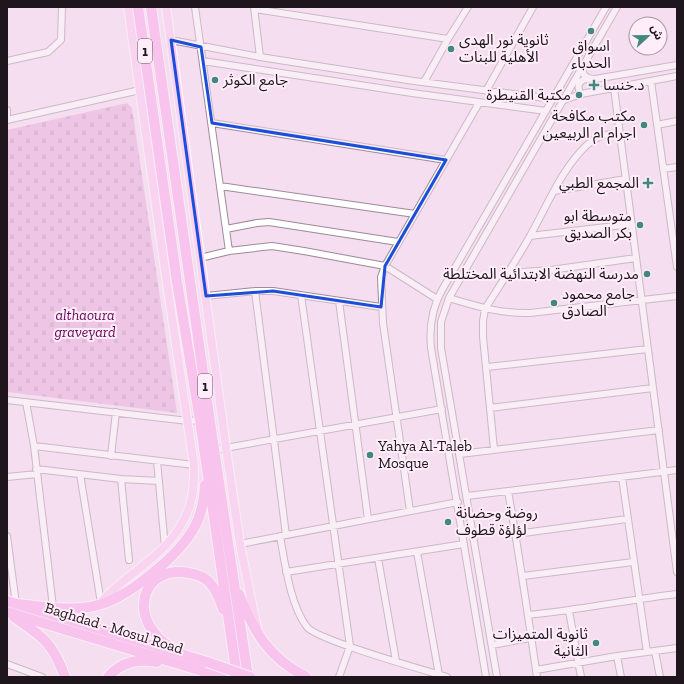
<svg xmlns="http://www.w3.org/2000/svg" width="684" height="684" font-family="'Zilla Slab','Noto Sans Arabic',serif">
<style>
.cemetery{fill:url(#cemetery-stones)}
.lines{fill:none;stroke-linecap:round;stroke-linejoin:round}
.minor-casing{stroke:#9e8a99;stroke-width:8}
.major-casing{stroke:#fff;stroke-width:10}
.highway-casing{stroke:#fff;stroke-width:12}
.minor{stroke:#fff;stroke-width:6}
.major{stroke:#fec8f4;stroke-width:8}
.highway{stroke:#fda4ec;stroke-width:10}
.highway-bridge-casing{stroke:#fff;stroke-width:12;stroke-linecap:butt}
.highway-bridge{stroke:#fda4ec;stroke-width:10}
.marked{fill:none;stroke:#1d4ed8;stroke-width:3;stroke-linejoin:round}
.poi-dot{fill:#42887e;stroke:#ffedfa;stroke-width:1.5}
.labels{text-anchor:middle;stroke-width:4;stroke-linejoin:round;paint-order:stroke}
.shield{fill:#ffedfa;stroke:#62565f;stroke-width:1}
.shield-label{font-size:14px;font-weight:bold;fill:#1e161c}
.poi-label{font-size:15px;fill:#1e161c;stroke:#ffedfa;text-anchor:start}
.park-label{font-size:15px;font-style:italic;fill:#66075b;stroke:#ffedfa}
.street-label{font-size:15px;fill:#1e161c;stroke:#ffedfa}
</style>
<defs>
<pattern id="cemetery-stones" width="16" height="16" patternUnits="userSpaceOnUse"><rect width="16" height="16" fill="#e7a7da"/><path d="M2 7V4a2 2 0 0 1 4 0v3zM10 15v-3a2 2 0 0 1 4 0v3z" fill="#c68fba"/></pattern>
</defs>
<rect width="100%" height="100%" fill="#f4deef"/>
<!-- cemetery -->
<path class="cemetery" d="M127 103 132 108 177 413 7 392V130Z"/>
<g class="lines">
<defs>
<path id="minor" d="M195 7 229 251
M254 7 260 57
M255 9 448 39
M171 40 260 57 414 81 553 99
M7 61 48 52 61 40 62 7
M203 61 412 93 546 111
M582 69C584 77 587 79 595 79L677 65
M651 81 677 267
M424 82 448 39 468 7
M614 88 677 572
M486 91 533 7
M581 94C576 87 579 79 588 79
M564 100 581 94 677 76
M7 110V120
M7 120 140 90
M212 123 446 160
M657 125 677 121
M663 169 677 167
M220 186 415 214
M554 191 626 179
M226 229 257 223 269 222 398 242
M530 236 632 224
M200 258 229 251 272 246 304 251 385 266 437 299
M508 273 551 270 636 258
M255 291 286 535
M301 295 350 646 339 677
M206 296 255 291H273L381 307
M449 298C476 306 501 314 530 313L677 296
M339 301 368 519
M487 367 648 349
M7 400 188 421 200 420
M26 402 34 446 53 607
M490 408 653 388
M34 446 194 465
M494 449 483 337V321L485 309C500 285 516 261 530 236 547 206 562 168 587 145 598 135 606 134 620 133
M214 450 442 409
M460 454 659 430
M111 456 116 412
M157 461 165 547
M36 469 121 479 159 481
M80 474 101 603
M7 477 37 474
M622 477 647 652
M121 479 129 560
M508 491C519 553 528 615 537 677
M467 496 677 470
M410 511 383 323 381 277 385 266 479 103
M516 534 627 519
M7 536 16 604
M280 536C285 563 290 605 307 627 317 640 424 670 447 677
M240 544 458 502
M417 552 439 675
M378 558 396 661
M286 572 464 544
M523 576 633 562
M569 611 581 677
M528 615C578 610 627 600 677 594
M492 645 530 638
M655 651 660 677
M617 656 621 677
M7 664 42 677
M536 670 617 656 677 648
M486 677 431 348C429 327 432 308 442 290L606 7
M497 677 441 348V322L449 298 617 7"/>
<path id="major" d="M166 7 226 448 240 544 253 609 257 627
M100 604C104 599 108 594 113 590 142 565 176 546 189 508 194 494 194 479 194 465L167 284 128 7"/>
<path id="highway" d="M138 7 177 282 200 420 237 677
M151 7 210 422 248 677
M239 594C254 632 268 657 306 677
M7 601 207 662
M16 604C41 606 70 612 94 606 126 600 180 555 195 526 202 514 204 499 205 485
M7 612 222 677
M14 617C43 637 53 643 65 677
M182 654C174 649 165 645 159 638 129 609 146 565 189 573 196 574 204 577 209 582 216 589 220 599 223 609
M108 677C122 661 138 659 157 662"/>
</defs>
<!-- minor casing -->
<use href="#minor" class="minor-casing"/>
<!-- major casing -->
<use href="#major" class="major-casing"/>
<!-- highway casing -->
<use href="#highway" class="highway-casing"/>
<!-- minor -->
<use href="#minor" class="minor"/>
<!-- major -->
<use href="#major" class="major"/>
<!-- highway -->
<use href="#highway" class="highway"/>
<defs>
<path id="highway-bridge" d="M207 662 250 677"/>
</defs>
<!-- highway-bridge casing -->
<use href="#highway-bridge" class="highway-bridge-casing"/>
<!-- highway-bridge -->
<use href="#highway-bridge" class="highway-bridge"/>
</g>
<!-- marked area -->
<path d="M0 0H684V684H0ZM171 40 201 47 212 123 446 160 385 266 381 307 273 291 206 296Z" fill="#f4deef" fill-opacity=".55" fill-rule="evenodd"/>
<path class="marked" d="M171 40 201 47 212 123 446 160 385 266 381 307 273 291 206 296Z"/>
<!-- markers -->
<g class="poi-dot">
<circle cx="591" cy="31" r="4"/>
<circle cx="451" cy="49" r="4"/>
<circle cx="215" cy="80" r="4"/>
<path d="M592 79h4v4h4v4h-4v4h-4v-4h-4v-4h4z"/>
<circle cx="579" cy="95" r="4"/>
<circle cx="644" cy="125" r="4"/>
<path d="M646 177h4v4h4v4h-4v4h-4v-4h-4v-4h4z"/>
<circle cx="640" cy="225" r="4"/>
<circle cx="647" cy="274" r="4"/>
<circle cx="554" cy="303" r="4"/>
<circle cx="370" cy="455" r="4"/>
<circle cx="448" cy="522" r="4"/>
<circle cx="596" cy="643" r="4"/>
</g>
<g class="labels">
<!-- shield labels -->
<g class="shield">
<rect x="138" y="39" width="14" height="24" rx="3"/>
<rect x="198" y="374" width="14" height="24" rx="3"/>
</g>
<g class="shield-label">
<text x="145" y="56">1</text>
<text x="205" y="391">1</text>
</g>
<!-- poi labels -->
<g class="poi-label">
<text x="459" y="45">ثانوية نور الهدى<tspan x="459" dy="17">الأهلية للبنات</tspan></text>
<text x="591" y="51" text-anchor="middle">اسواق<tspan x="591" dy="17">الحدباء</tspan></text>
<text x="223" y="85">جامع الكوثر</text>
<text x="603" y="90">د.خنسا</text>
<text x="571" y="100" text-anchor="end">مكتبة القنيطرة</text>
<text x="636" y="121" text-anchor="end">مكتب مكافحة<tspan x="636" dy="17">اجرام ام الربيعين</tspan></text>
<text x="639" y="188" text-anchor="end">المجمع الطبي</text>
<text x="632" y="221" text-anchor="end">متوسطة ابو<tspan x="632" dy="17">بكر الصديق</tspan></text>
<text x="639" y="279" text-anchor="end">مدرسة النهضة الابتدائية المختلطة</text>
<text x="562" y="299">جامع محمود<tspan x="562" dy="17">الصادق</tspan></text>
<text x="378" y="451">Yahya Al-Taleb<tspan x="378" dy="17">Mosque</tspan></text>
<text x="456" y="518">روضة وحضانة<tspan x="456" dy="17">لؤلؤة قطوف</tspan></text>
<text x="588" y="639" text-anchor="end">ثانوية المتميزات<tspan x="588" dy="17">الثانية</tspan></text>
</g>
<!-- park labels -->
<g class="park-label">
<text x="85" y="320">althaoura<tspan x="85" dy="17">graveyard</tspan></text>
</g>
<!-- street labels -->
<g class="street-label">
<text transform="translate(114 628) rotate(17)" y="5">Baghdad - Mosul Road</text>
</g>
</g>
<!-- border -->
<rect width="684" height="684" fill="none" stroke="#1e161c" stroke-width="16"/>
<!-- north arrow -->
<g transform="translate(648 36) rotate(68)"><circle r="19" fill="#ffedfa" stroke="#a597a1"/>
<path d="M0-3L7 15L0 10L-7 15Z" fill="#42887e"/>
<text y="-6" font-size="11" font-weight="bold" text-anchor="middle" fill="#1e161c">ش</text>
</g>
</svg>
